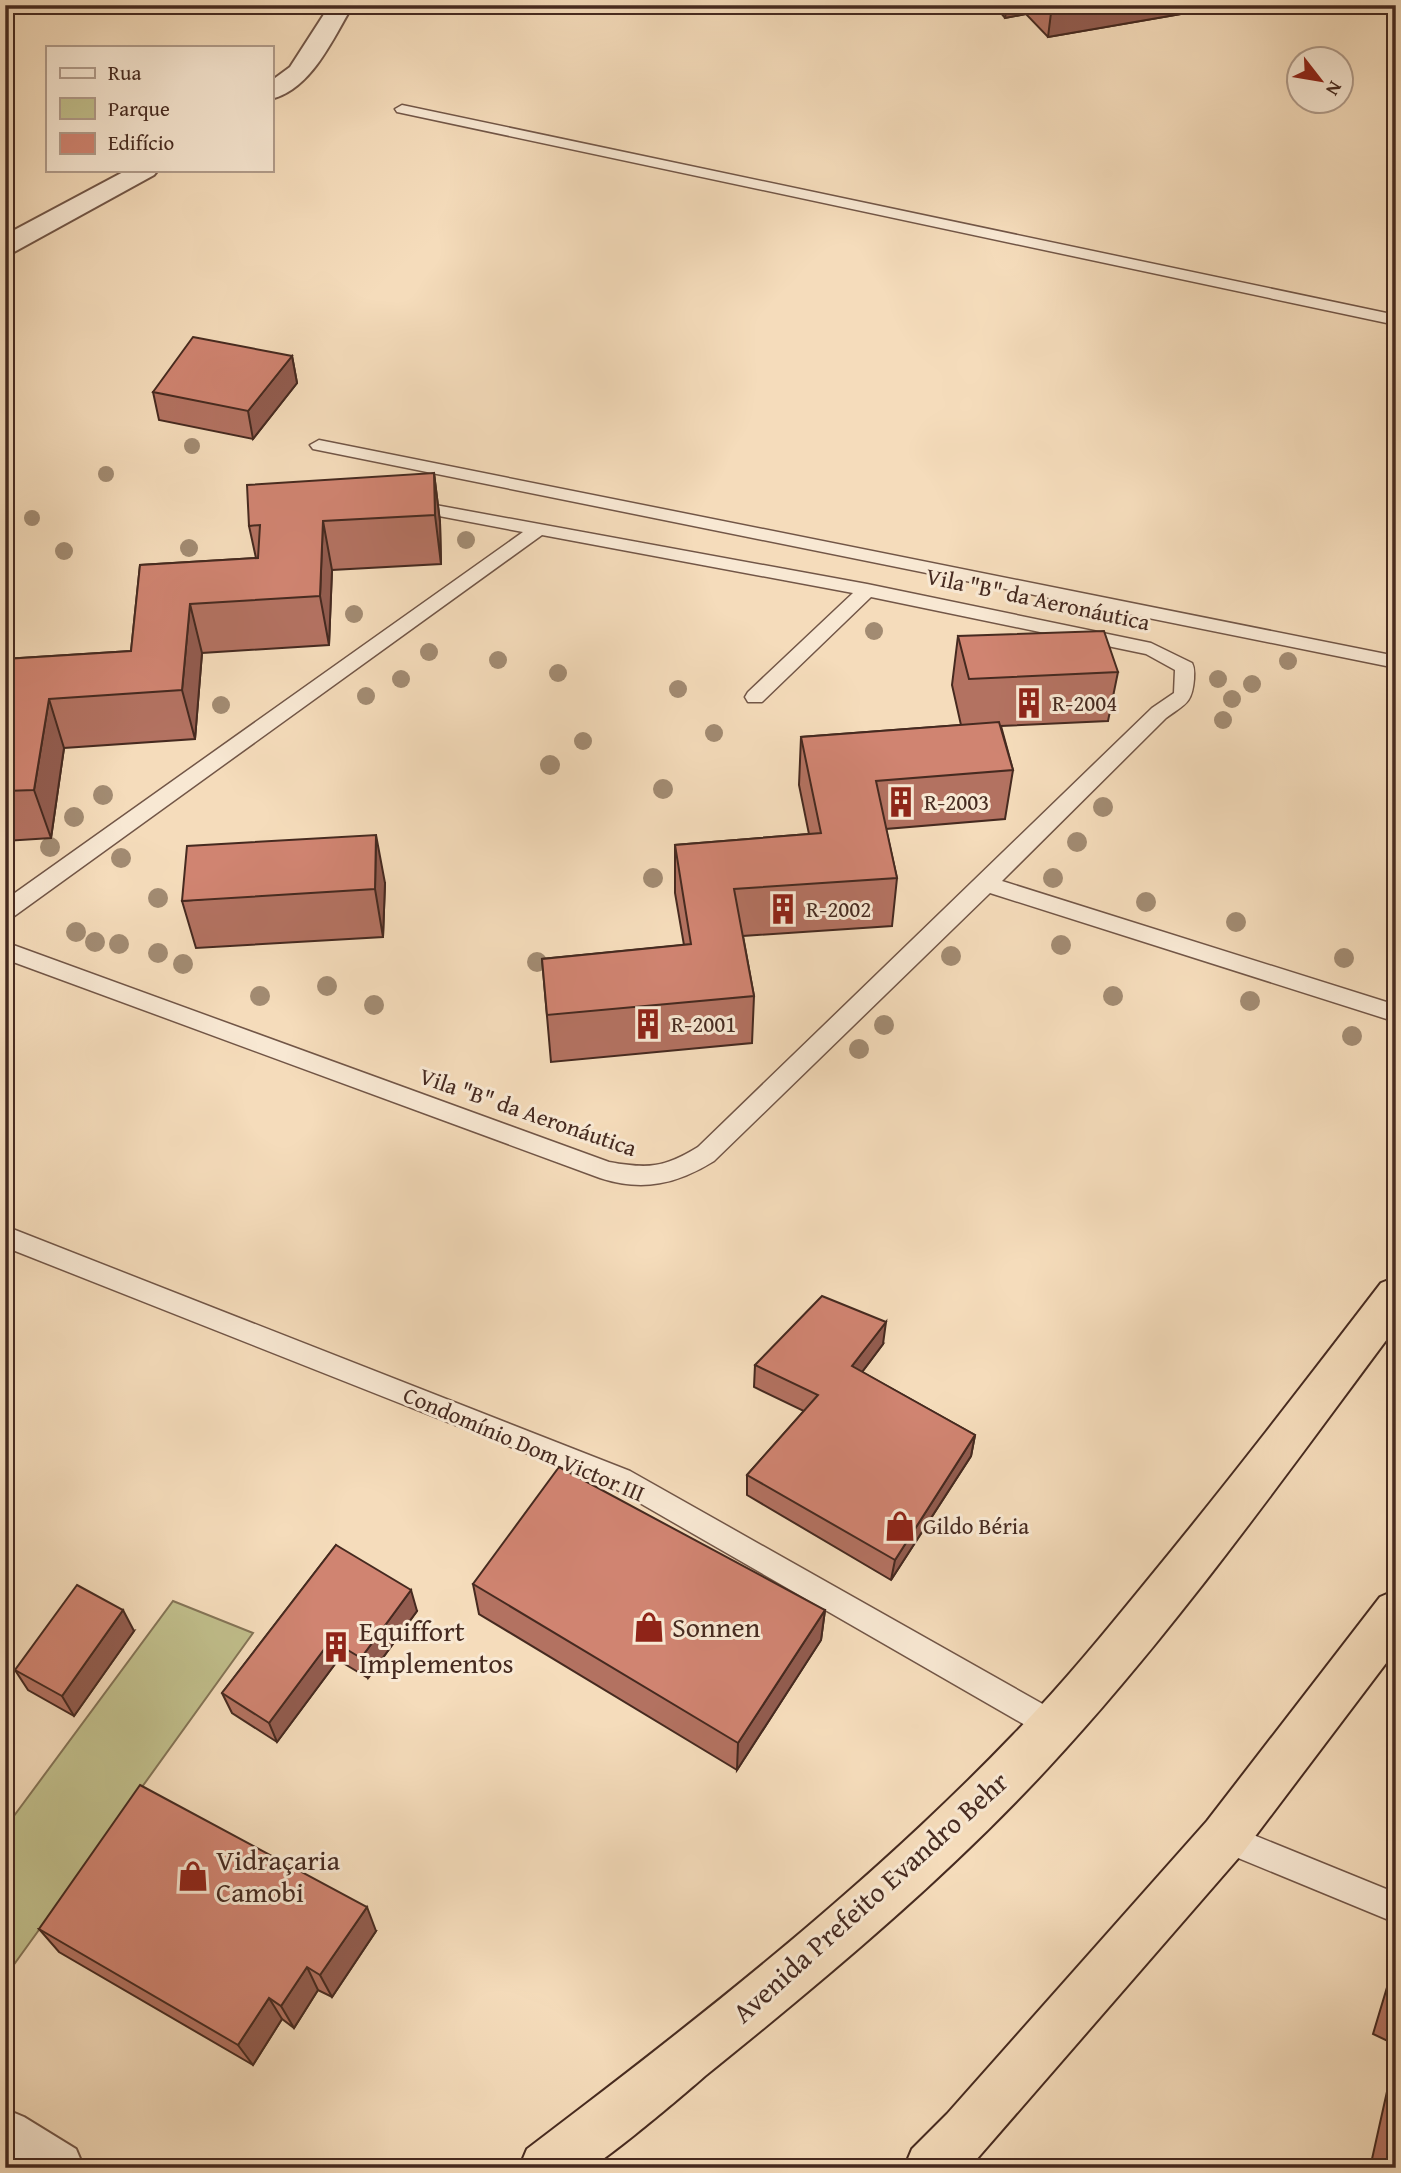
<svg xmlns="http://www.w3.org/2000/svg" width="1401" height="2173" font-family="'Gentium Book Plus',serif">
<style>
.green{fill:#c1bf8c;stroke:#847456;stroke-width:2}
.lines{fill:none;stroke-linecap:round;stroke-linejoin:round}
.service-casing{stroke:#725647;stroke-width:3}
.minor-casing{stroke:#725647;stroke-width:4}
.tertiary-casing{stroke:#725647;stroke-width:4}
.trunk-casing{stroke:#462a20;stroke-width:4}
.service{fill:#f8e8d3;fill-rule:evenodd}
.minor{fill:#f8e8d3;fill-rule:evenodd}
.tertiary{fill:#f8e8d3;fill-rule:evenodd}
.trunk{fill:#f5dcbb;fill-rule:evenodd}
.tree{fill:#a28b72}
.wall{fill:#b37261;stroke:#462a20;stroke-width:2}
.shaded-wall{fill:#925c4f;stroke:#462a20;stroke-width:2}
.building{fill:#d08471;stroke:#462a20;stroke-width:2}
.labels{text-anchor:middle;stroke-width:6;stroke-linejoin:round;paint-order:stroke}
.street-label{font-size:23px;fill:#462a20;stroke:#f8e8d3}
.poi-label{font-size:23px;fill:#462a20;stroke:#f8e8d3;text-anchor:start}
.near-poi-label{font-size:28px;fill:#462a20;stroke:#f8e8d3;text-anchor:start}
.near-street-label{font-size:28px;fill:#462a20;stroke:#f8e8d3}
</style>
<rect width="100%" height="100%" fill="#f5dcbb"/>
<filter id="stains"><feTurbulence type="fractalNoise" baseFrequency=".00286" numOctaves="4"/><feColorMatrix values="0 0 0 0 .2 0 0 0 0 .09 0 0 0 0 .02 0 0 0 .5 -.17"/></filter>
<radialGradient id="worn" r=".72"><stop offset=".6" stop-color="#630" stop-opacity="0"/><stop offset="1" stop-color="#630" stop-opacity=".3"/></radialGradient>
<!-- green -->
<path class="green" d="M173 1601 253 1633 5 1977V1828Z"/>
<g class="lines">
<defs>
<path id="service" d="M402 105 1396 315V325L397 112 395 109Z
M319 440 1396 656V668L313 449 310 445Z
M408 500 867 584 1151 643 1192 663C1195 669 1194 672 1194 679 1192 704 1185 704 1166 718L1002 881 1396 1005V1022L990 893 714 1161C677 1184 643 1192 600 1178L5 959V942L609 1162C648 1169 664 1168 698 1147L1152 708 1174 693 1175 670 1146 654 871 597 762 702H748L745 697 748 692 853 593 542 535 13 917 5 919V900L523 532 402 509 399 505Z
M5 1226 630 1471 1064 1716 1068 1726 1064 1736 1054 1740 1044 1736 612 1487 5 1247Z
M1224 1823 1396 1893V1923L1214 1848 1209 1838 1214 1828Z"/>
<path id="minor" d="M5 2109 24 2117 76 2149 84 2168 5 2167Z"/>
<path id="tertiary" d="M330 5H353C333 38 312 89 271 99V81L290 67Z
M127 170H158L154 175 14 252 5 254V235Z"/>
<path id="trunk" d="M1396 1277V1327C1284 1477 1175 1631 1048 1768 944 1880 824 1980 705 2076 688 2091 601 2165 588 2168 566 2172 541 2168 519 2168L527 2149C696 2021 866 1888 1013 1735 1062 1685 1106 1631 1150 1577 1229 1481 1305 1382 1381 1283Z
M1396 1590V1650L1241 1855 969 2168H904L912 2149 947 2114 1207 1821 1380 1597Z"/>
</defs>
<!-- service casing -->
<use href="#service" class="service-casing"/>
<!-- minor casing -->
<use href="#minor" class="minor-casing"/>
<!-- tertiary casing -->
<use href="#tertiary" class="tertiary-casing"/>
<!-- trunk casing -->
<use href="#trunk" class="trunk-casing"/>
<!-- service -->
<use href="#service" class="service"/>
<!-- minor -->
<use href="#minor" class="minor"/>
<!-- tertiary -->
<use href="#tertiary" class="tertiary"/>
<!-- trunk -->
<use href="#trunk" class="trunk"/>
</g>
<!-- trees -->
<g class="tree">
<circle cx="192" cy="446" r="8"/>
<circle cx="106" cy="474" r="8"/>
<circle cx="32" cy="518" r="8"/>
<circle cx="466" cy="540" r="9"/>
<circle cx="189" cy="548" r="9"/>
<circle cx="64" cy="551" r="9"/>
<circle cx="354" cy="614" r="9"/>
<circle cx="874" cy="631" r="9"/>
<circle cx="429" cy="652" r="9"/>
<circle cx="498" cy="660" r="9"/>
<circle cx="1288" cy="661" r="9"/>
<circle cx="558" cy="673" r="9"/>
<circle cx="401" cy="679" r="9"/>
<circle cx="1218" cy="679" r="9"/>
<circle cx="1252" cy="684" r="9"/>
<circle cx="678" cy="689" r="9"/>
<circle cx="366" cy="696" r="9"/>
<circle cx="1232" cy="699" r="9"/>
<circle cx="221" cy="705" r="9"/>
<circle cx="1223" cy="720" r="9"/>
<circle cx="714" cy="733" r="9"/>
<circle cx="583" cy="741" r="9"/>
<circle cx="550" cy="765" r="10"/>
<circle cx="663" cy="789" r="10"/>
<circle cx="103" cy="795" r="10"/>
<circle cx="1103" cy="807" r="10"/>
<circle cx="74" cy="817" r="10"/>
<circle cx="1077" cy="842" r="10"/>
<circle cx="50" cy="847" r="10"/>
<circle cx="121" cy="858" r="10"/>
<circle cx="653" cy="878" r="10"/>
<circle cx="1053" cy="878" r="10"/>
<circle cx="158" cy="898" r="10"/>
<circle cx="1146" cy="902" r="10"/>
<circle cx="1236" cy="922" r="10"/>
<circle cx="76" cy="932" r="10"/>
<circle cx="95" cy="942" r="10"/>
<circle cx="119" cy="944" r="10"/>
<circle cx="1061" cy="945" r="10"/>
<circle cx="158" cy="953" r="10"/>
<circle cx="951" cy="956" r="10"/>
<circle cx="1344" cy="958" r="10"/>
<circle cx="537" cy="962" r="10"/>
<circle cx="183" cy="964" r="10"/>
<circle cx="327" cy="986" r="10"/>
<circle cx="260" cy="996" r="10"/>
<circle cx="1113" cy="996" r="10"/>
<circle cx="1250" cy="1001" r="10"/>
<circle cx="374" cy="1005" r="10"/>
<circle cx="884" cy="1025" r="10"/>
<circle cx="1352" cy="1036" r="10"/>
<circle cx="859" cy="1049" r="10"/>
</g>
<!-- wall -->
<path class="wall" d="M994 5H1233L1048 37 1026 14 1005 18Z
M292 356 297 383 253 439 159 420 153 392Z
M434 473 440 522 441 564 332 570 329 645 202 653 195 739 64 748 51 838 5 841V659L131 651 140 565 256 558 249 526Z
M958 636 1118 672 1108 721 1001 726 1013 770 1005 819 886 829 897 878 892 926 743 936 754 996 752 1043 551 1062 542 959 684 945 675 893V845L809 834 799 785 801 737 961 725 952 685Z
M385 883 383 937 196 948 182 901Z
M883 1344 862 1372 975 1435 971 1456 891 1580 747 1495V1475L804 1411 754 1387 755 1365Z
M336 1545 417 1611 368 1678 338 1660 277 1742 232 1713 222 1693Z
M473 1584 825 1610 821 1640 737 1770 479 1614Z
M134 1631 74 1716 28 1690 15 1670Z
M39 1929 376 1931 332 1997 318 1990 294 2028 282 2019 253 2065 59 1952Z
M1396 1969V2045L1373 2034 1391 1974Z
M1396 2051V2168H1370Z"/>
<!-- shaded-wall -->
<path class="shaded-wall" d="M1007 5H1028L1026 14 1005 18Z
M1052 5H1233L1048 37Z
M292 356 297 383 253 439 248 411Z
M434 473 440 522 441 564 435 515Z
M323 521 332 570 329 645 320 596Z
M190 604 202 653 195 739 182 690Z
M49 699 64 748 51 838 34 790Z
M376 835 385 883 383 937 375 889Z
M886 1322 883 1344 850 1388 852 1366Z
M975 1435 971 1456 891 1580 895 1560Z
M411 1590 417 1611 368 1678 361 1658Z
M123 1610 134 1631 74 1716 62 1696Z
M825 1610 821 1640 737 1770 738 1743Z
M331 1640 338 1660 277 1742 269 1723Z
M367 1907 376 1931 332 1997 320 1975Z
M307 1967 318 1990 294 2028 281 2006Z
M269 1998 282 2019 253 2065 238 2045Z"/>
<!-- building -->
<path class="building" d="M193 337 292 356 248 411 153 392Z
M434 473 435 515 323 521 320 596 190 604 182 690 49 699 34 790 5 791V659L131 651 140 565 258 558 260 525 249 526 247 485Z
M1104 631 1118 672 969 679 958 636Z
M999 722 1013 770 876 781 897 878 734 889 754 996 547 1015 542 959 691 944 675 845 821 833 801 737Z
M376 835 375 889 182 901 187 846Z
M822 1296 886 1322 852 1366 975 1435 895 1560 747 1475 818 1395 755 1365Z
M559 1467 825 1610 738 1743 473 1584Z
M336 1545 411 1590 361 1658 331 1640 269 1723 222 1693Z
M77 1585 123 1610 62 1696 15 1670Z
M140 1785 367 1907 320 1975 307 1967 281 2006 269 1998 238 2045 39 1929Z
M1396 2001V2018L1391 2016Z
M1396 2121V2168H1386Z"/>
<!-- icons -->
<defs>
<symbol id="building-bare" viewBox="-9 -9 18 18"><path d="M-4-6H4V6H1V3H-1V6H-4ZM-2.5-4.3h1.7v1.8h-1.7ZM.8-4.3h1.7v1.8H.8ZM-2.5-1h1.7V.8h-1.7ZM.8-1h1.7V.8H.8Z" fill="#8f2418" stroke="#f8e8d3" stroke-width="2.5" paint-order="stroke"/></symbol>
<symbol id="shop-bare" viewBox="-9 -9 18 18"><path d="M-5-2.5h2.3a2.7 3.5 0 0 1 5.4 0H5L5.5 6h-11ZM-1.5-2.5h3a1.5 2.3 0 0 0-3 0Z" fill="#8f2418" stroke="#f8e8d3" stroke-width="2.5" paint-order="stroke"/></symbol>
</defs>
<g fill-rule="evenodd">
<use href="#building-bare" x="1007" y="681" width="44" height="44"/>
<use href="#building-bare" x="879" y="780" width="44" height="44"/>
<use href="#building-bare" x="761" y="887" width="44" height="44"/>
<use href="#building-bare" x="626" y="1002" width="44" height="44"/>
<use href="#shop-bare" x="878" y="1504" width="44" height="44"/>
<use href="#shop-bare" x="627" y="1605" width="44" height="44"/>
<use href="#building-bare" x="314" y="1625" width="44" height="44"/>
<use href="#shop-bare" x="171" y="1854" width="44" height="44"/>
</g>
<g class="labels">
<!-- street labels -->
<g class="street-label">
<text transform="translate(1038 599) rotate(12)" y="8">Vila "B" da Aeronáutica</text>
<text transform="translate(528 1112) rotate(19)" y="8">Vila "B" da Aeronáutica</text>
<text transform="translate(524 1444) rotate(23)" y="8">Condomínio Dom Victor III</text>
</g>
<!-- poi labels -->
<g class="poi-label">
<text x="1052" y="711">R-2004</text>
<text x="924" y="810">R-2003</text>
<text x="806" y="917">R-2002</text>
<text x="671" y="1032">R-2001</text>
<text x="923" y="1534">Gildo Béria</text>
</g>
<!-- near-poi labels -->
<g class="near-poi-label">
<text x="672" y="1637">Sonnen</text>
<text x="359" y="1641">Equiffort<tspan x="359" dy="32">Implementos</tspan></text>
<text x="216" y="1870">Vidraçaria<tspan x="216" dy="32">Camobi</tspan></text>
</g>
<!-- near-street labels -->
<g class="near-street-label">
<text transform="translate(870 1897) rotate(-42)" y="10">Avenida Prefeito Evandro Behr</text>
</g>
</g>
<!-- margin -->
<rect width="1401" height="2173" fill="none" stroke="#f5dcbb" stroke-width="28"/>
<rect x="7" y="7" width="1387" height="2159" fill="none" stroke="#462a20" stroke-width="3.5"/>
<rect x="14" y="14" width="1373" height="2145" fill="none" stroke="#462a20" stroke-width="2"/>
<!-- legend -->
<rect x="46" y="46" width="228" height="126" fill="#f8e8d3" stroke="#b19c8b" stroke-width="2"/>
<rect x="60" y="68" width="35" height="10" fill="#f8e8d3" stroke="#b19c8b" stroke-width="2"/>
<text x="108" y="80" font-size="21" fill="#462a20">Rua</text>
<rect x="60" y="98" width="35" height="21" fill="#c1bf8c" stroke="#b19c8b" stroke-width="2"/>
<text x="108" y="116" font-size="21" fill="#462a20">Parque</text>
<rect x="60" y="133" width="35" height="21" fill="#d08471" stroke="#b19c8b" stroke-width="2"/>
<text x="108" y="150" font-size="21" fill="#462a20">Edifício</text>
<!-- north arrow -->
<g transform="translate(1320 80) rotate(121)"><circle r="33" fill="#f8e8d3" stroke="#b19c8b" stroke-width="2"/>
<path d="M0-5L12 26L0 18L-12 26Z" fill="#8f2418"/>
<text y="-10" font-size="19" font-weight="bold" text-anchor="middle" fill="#462a20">N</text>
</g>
<rect width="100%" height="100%" filter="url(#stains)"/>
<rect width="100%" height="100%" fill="url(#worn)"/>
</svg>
